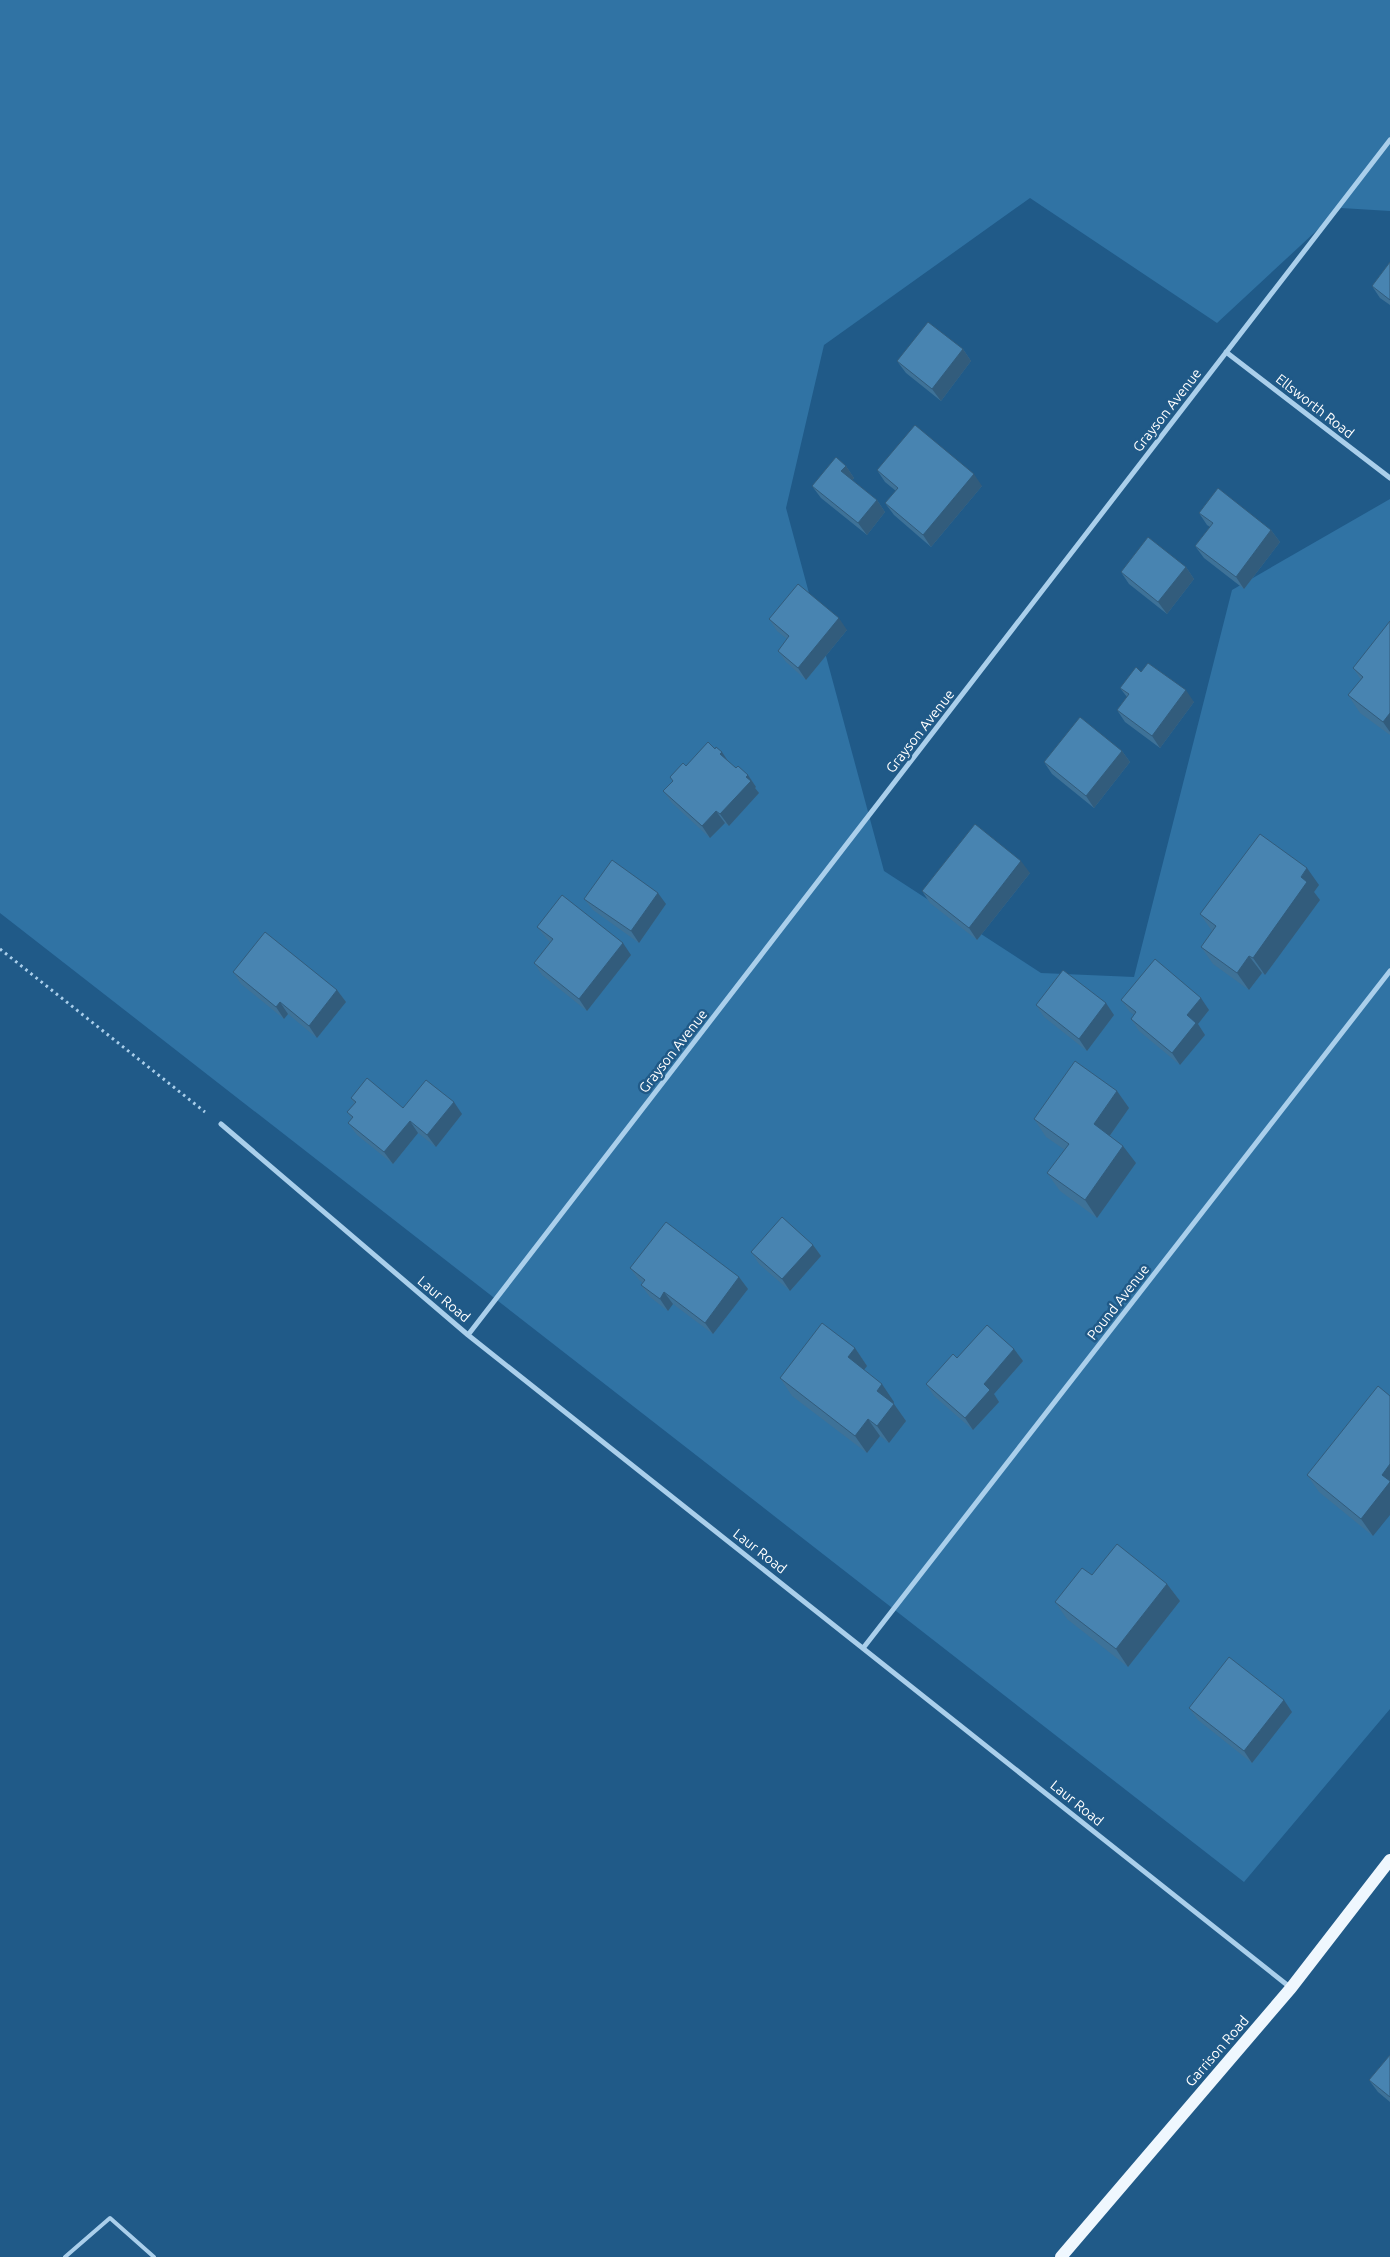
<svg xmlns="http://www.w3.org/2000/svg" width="1390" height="2257" font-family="Ubuntu,sans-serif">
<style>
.green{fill:#3073a4}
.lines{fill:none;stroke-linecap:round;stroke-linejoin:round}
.path{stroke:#aacfeb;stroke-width:3;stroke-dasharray:2.5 4;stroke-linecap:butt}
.lane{stroke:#aacfeb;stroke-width:4}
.street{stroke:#aacfeb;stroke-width:5}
.primary{stroke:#eff7fe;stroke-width:12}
.wall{fill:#3e7298}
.shaded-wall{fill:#325c7c}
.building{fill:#4884b1;stroke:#325c7c}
.labels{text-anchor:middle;stroke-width:5;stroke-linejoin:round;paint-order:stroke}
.street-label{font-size:14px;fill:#fff;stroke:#205a88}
</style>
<rect width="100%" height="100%" fill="#205a88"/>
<!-- green -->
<path class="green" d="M0 0H1390V211L1341 208 1217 323 1030 198 824 345 786 508 884 871 1041 973 1134 977 1232 590 1390 499V1709L1244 1882 0 913Z"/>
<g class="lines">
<!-- path -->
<path class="path" d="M0 949 205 1112"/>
<!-- lane -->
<path class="lane" d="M65 2257 110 2218 154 2257"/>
<!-- street -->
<path class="street" d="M1226 352 1390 478
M221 1124 468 1335 1291 1988
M468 1335 1390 140
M864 1647 1390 971"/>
<!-- primary -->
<path class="primary" d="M1061 2257 1291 1988 1390 1860"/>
</g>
<!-- wall -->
<path class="wall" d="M1390 262V305L1380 298 1372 286Z
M963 349 971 361 941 401 906 373 897 361Z
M846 466 854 478 852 480 877 500 885 512 867 535 821 498 812 486Z
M877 470 982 486 931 547 894 515 885 503 896 491 885 482Z
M1199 513 1271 530 1280 542 1244 589 1204 558 1195 546 1210 527 1207 525Z
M1186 567 1194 579 1167 614 1129 584 1121 572Z
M769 619 847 630 806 680 786 662 778 651 787 639 777 631Z
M1390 621V735L1360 713 1348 695 1361 680 1353 668Z
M1141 672 1194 702 1160 748 1125 722 1117 710 1127 697 1120 688Z
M1122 751 1130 762 1094 808 1052 774 1044 762Z
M729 762 736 768 748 775 756 787 755 788 759 793 729 826 725 823 710 838 672 803 663 791 673 781 670 777 686 766Z
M1030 873 977 940 930 903 922 891Z
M1319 885 1314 892 1320 900 1265 975 1262 973 1249 990 1213 964 1201 947 1212 931 1200 914Z
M584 899 666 904 639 943 593 910Z
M537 927 631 955 587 1011 542 975 534 963 550 942 546 938Z
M233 972 337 990 346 1002 317 1038 288 1014 284 1019 241 984Z
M1121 1000 1209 1010 1198 1024 1205 1035 1180 1065 1139 1031 1131 1019 1134 1015 1130 1012Z
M1036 1005 1114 1015 1087 1051 1044 1017Z
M1117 1091 1129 1108 1110 1136 1136 1163 1097 1218 1060 1191 1047 1173 1065 1150 1046 1137 1034 1119Z
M351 1098 403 1108 462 1114 436 1147 418 1133 393 1164 357 1135 348 1123 352 1119 347 1112 354 1103Z
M813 1245 821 1256 790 1291 759 1264 751 1252Z
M630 1268 739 1277 748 1289 713 1334 673 1304 668 1311 650 1297 641 1285 643 1283 639 1280Z
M855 1348 867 1366 864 1370 894 1402 893 1403 906 1421 889 1443 880 1436 867 1453 792 1396 780 1378Z
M1014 1349 1023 1361 994 1394 999 1402 973 1430 934 1396 926 1384 957 1358Z
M1390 1396 1373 1536 1319 1492 1307 1475Z
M1092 1575 1167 1584 1180 1601 1128 1667 1067 1619 1055 1602Z
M1189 1708 1292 1712 1252 1763 1198 1720Z
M1390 2055V2102L1378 2092 1369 2080Z"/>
<!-- shaded-wall -->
<path class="shaded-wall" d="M963 349 971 361 941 401 932 389Z
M846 466 854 478 850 483 841 471Z
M974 474 982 486 931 547 923 535Z
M877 500 885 512 867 535 858 523Z
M1271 530 1280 542 1244 589 1236 577Z
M1186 567 1194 579 1167 614 1158 602Z
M839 618 847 630 806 680 798 668Z
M1186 690 1194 702 1160 748 1152 736Z
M1390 713V732L1383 722Z
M1122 751 1130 762 1094 808 1086 796Z
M722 752 730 764 720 754Z
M748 775 756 787 755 788 759 793 729 826 720 814Z
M716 811 725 823 710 838 702 826Z
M1021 861 1030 873 977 940 969 928Z
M1307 868 1319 885 1314 892 1320 900 1265 975 1253 958Z
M658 893 666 904 639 943 631 931Z
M623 943 631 955 587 1011 579 999Z
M1249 956 1262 973 1249 990 1237 973Z
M337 990 346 1002 317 1038 309 1026Z
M1201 998 1209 1010 1198 1024 1205 1035 1180 1065 1172 1053 1187 1015Z
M280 1002 288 1014 284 1019 276 1007Z
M1106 1003 1114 1015 1087 1051 1079 1039Z
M1117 1091 1129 1108 1106 1141 1094 1124Z
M454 1102 462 1114 436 1147 427 1135Z
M410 1121 418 1133 393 1164 384 1152Z
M1123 1146 1136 1163 1097 1218 1085 1200Z
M813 1245 821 1256 790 1291 782 1279Z
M739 1277 748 1289 713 1334 705 1323Z
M664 1292 673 1304 668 1311 660 1299Z
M855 1348 867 1366 860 1375 848 1357Z
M1014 1349 1023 1361 994 1394 999 1402 973 1430 965 1418 984 1384Z
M882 1384 894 1402 890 1409 877 1391Z
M894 1404 906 1421 889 1443 877 1426Z
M868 1419 880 1436 867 1453 855 1436Z
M1390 1464V1515L1373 1536 1361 1519 1382 1475Z
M1167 1584 1180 1601 1128 1667 1116 1649Z
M1284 1700 1292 1712 1252 1763 1244 1751Z"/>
<!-- building -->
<path class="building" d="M1390 262V300L1372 286Z
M928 322 963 349 932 389 897 361Z
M915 425 974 474 923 535 885 503 898 488 877 470Z
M836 457 846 466 841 471 877 500 858 523 812 486Z
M1218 488 1271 530 1236 577 1195 546 1213 523 1199 513Z
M1148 537 1186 567 1158 602 1121 572Z
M798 584 839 618 798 668 778 651 789 636 769 619Z
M1390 621V713L1383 722 1348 695 1363 677 1353 668Z
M1148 663 1186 690 1152 736 1117 710 1129 694 1120 688 1136 667 1141 672Z
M1080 717 1122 751 1086 796 1044 762Z
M708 742 715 749 716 747 722 752 720 754 736 768 738 766 748 775 746 777 751 781 720 814 716 811 702 826 663 791 673 781 670 777 683 763 686 766Z
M975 824 1021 861 969 928 922 891Z
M1260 834 1307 868 1301 877 1307 882 1253 958 1249 956 1237 973 1201 947 1216 926 1200 914Z
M612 860 658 893 631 931 584 899Z
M562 895 623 943 579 999 534 963 553 939 537 927Z
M265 932 337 990 309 1026 280 1002 276 1007 233 972Z
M1155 959 1201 998 1187 1015 1196 1023 1172 1053 1131 1019 1136 1012 1121 1000Z
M1063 970 1106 1003 1079 1039 1036 1005Z
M1075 1061 1117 1091 1094 1124 1123 1146 1085 1200 1047 1173 1069 1144 1034 1119Z
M367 1078 403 1108 426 1080 454 1102 427 1135 410 1121 384 1152 348 1123 353 1117 347 1112 356 1102 351 1098Z
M782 1217 813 1245 782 1279 751 1252Z
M666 1222 739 1277 705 1323 664 1292 660 1299 641 1285 645 1280 630 1268Z
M822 1323 855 1348 848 1357 882 1384 877 1391 894 1404 877 1426 868 1419 855 1436 780 1378Z
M987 1325 1014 1349 984 1384 990 1390 965 1418 926 1384 953 1354 957 1358Z
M1378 1386 1390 1396V1464L1382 1475 1390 1481V1482L1361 1519 1307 1475Z
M1117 1544 1167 1584 1116 1649 1055 1602 1082 1568 1092 1575Z
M1229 1657 1284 1700 1244 1751 1189 1708Z
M1390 2055V2097L1369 2080Z"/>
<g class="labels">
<!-- street labels -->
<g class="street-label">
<text transform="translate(1315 406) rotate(38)" y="5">Ellsworth Road</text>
<text transform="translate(1167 410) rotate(-52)" y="5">Grayson Avenue</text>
<text transform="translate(920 731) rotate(-52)" y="5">Grayson Avenue</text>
<text transform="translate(673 1051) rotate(-52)" y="5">Grayson Avenue</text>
<text transform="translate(444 1299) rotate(40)" y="5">Laur Road</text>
<text transform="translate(1118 1302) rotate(-52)" y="5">Pound Avenue</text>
<text transform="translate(760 1551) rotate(38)" y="5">Laur Road</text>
<text transform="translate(1077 1803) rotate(39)" y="5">Laur Road</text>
<text transform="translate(1217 2051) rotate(-49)" y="5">Garrison Road</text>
</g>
</g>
</svg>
